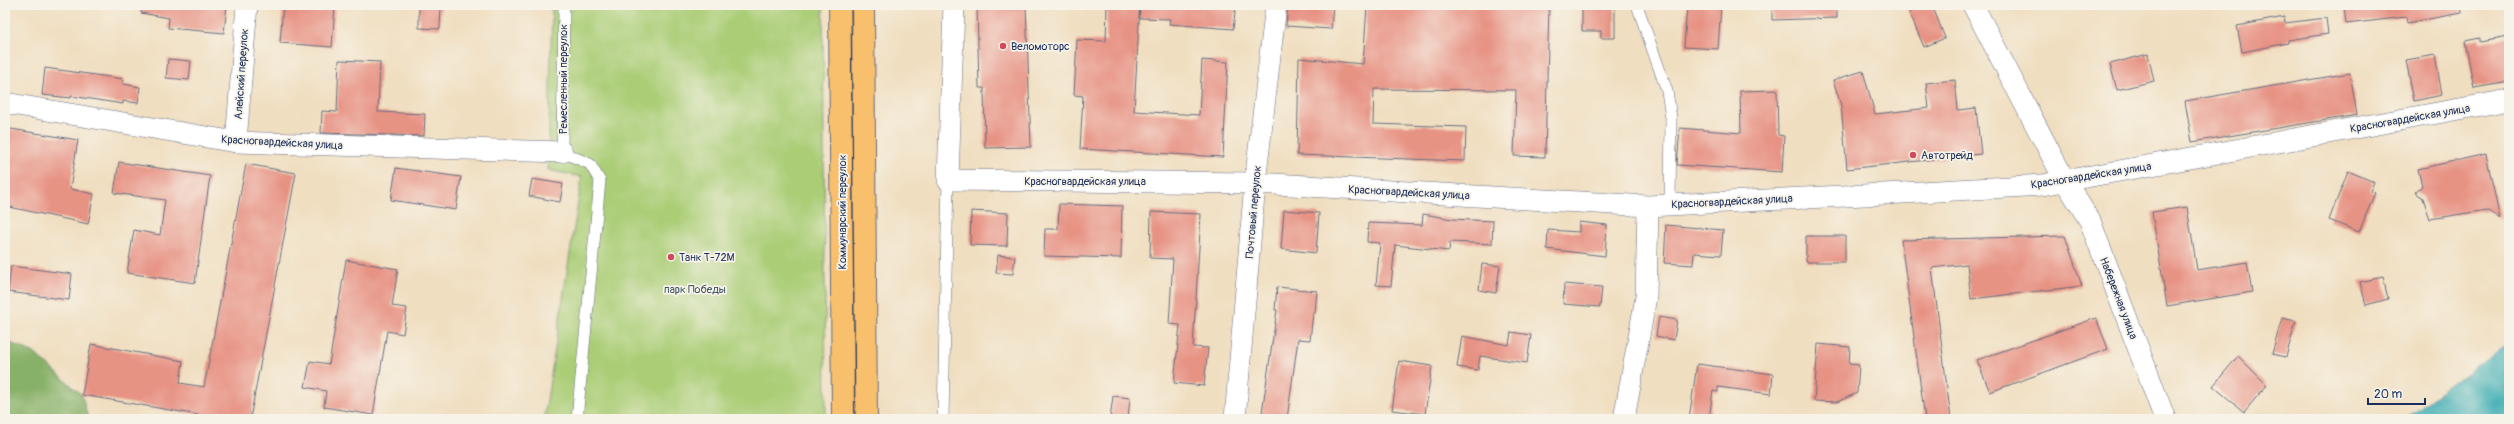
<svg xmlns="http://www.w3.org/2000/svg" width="2514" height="424" font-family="Pangolin,sans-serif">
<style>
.green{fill:#aacd76;stroke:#627e6a}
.forest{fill:#87b067;stroke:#517062}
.water{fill:#3cadb4;stroke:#2c6e89}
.building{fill:#e79384}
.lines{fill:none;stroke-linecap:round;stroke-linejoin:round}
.lane-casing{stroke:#666c80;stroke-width:12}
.street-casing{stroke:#666c80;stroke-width:22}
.primary-casing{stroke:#666c80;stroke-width:24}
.lane{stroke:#fff;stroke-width:11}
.street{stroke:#fff;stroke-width:21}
.primary{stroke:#f8bf6c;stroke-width:22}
.tram{stroke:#1b2f5e;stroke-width:1}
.poi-dot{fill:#d1495b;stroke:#f7f3e8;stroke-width:1.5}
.labels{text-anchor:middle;stroke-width:3.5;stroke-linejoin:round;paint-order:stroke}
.poi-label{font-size:11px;fill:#1b2f5e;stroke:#f7f3e8;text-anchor:start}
.street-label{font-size:11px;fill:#1b2f5e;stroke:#f7f3e8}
.park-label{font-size:11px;fill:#3f5664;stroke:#f7f3e8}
</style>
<rect width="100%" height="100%" fill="#f7f3e8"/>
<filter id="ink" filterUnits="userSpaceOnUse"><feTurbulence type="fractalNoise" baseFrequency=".025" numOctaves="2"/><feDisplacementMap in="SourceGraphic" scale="8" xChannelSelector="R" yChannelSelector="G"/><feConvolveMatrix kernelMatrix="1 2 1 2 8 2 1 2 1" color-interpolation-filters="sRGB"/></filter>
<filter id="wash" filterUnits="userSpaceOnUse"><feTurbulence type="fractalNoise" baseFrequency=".012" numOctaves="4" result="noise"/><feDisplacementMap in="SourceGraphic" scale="16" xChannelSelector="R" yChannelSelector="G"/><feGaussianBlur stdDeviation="0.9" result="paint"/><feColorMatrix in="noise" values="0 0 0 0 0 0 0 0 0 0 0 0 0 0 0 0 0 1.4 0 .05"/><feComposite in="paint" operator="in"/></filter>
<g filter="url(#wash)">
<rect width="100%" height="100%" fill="#f0dec0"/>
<!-- green -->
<path class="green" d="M552 5H823L826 419H544L582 177 548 170Z"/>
<!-- forest -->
<path class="forest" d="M5 341 33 352 82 395 88 419H5Z"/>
<!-- water -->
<path class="water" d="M2509 342V419H2404Z"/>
<g id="blocks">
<!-- building -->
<path class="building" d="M141 5H227L224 33 168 28 169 18 141 13Z
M283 5H335L332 47 280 43Z
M419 5H441L440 29 419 28Z
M977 5H1026L1031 147 985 148 984 88H979Z
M1107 5H1236L1233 29 1169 24 1170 19 1139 18 1140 6 1134 111 1199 115 1202 60 1228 62 1223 157 1080 149 1083 96 1074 95 1077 40 1106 41Z
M1288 5H1333L1331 29 1286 26Z
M1367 5H1549L1545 157 1514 156 1516 90 1374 89 1373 124 1466 127 1465 161 1297 155 1299 58 1363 64Z
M1582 5H1615V38H1601V31H1582Z
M1687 5H1721L1718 49 1684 47Z
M1772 5H1837V18L1772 20Z
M1906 5H1932L1945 38 1924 47Z
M2344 5H2460L2461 13 2407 23 2406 17 2346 24Z
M2284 17 2285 23 2326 18 2328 34 2288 40V43L2242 52 2237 26Z
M2509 37V82L2474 88 2465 41 2480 38V42Z
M2148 54 2154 81 2117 90 2110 64Z
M2435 55 2442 95 2414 101 2406 60Z
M168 59 191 61 189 80 166 78Z
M339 60 380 62 378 112 425 114 424 136 321 133 322 111 337 112Z
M45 68 124 79 123 84 140 87 138 103 123 101V104L71 96V98L42 95Z
M1863 71 1875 114 1929 108 1926 83 1955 80 1958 110 1976 108 1981 154 1847 169 1841 105 1833 80Z
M2350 73 2357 115 2192 142 2185 101Z
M1777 90 1778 135 1784 136 1782 172 1677 165 1680 128 1741 133 1740 91Z
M5 128 78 140 70 189 94 194 88 224 5 206Z
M2486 154 2500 220 2487 210 2430 219 2423 198 2415 192 2422 186 2418 169Z
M119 162 210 176 195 283 127 273 134 230 160 235 165 200 114 193Z
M246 164 296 173 250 419H222L82 395 91 344 183 361 180 383 204 387Z
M396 168 461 177 456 210 391 200Z
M2348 171 2374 182 2370 191 2375 193 2359 232 2329 220Z
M532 179 563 184 560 202 529 196Z
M1059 204 1122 206 1121 258 1044 256 1045 229H1058Z
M2187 207 2197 270 2247 262 2252 292 2167 306 2152 212Z
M1284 210 1319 213 1316 253 1281 249Z
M971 211 1008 213 1007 246 970 245Z
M1151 212 1201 214 1193 347 1208 348 1204 386 1174 383 1180 325 1169 324 1173 259 1150 258Z
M1423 214 1452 219 1493 221 1492 244 1450 242 1449 251 1395 245 1391 286 1376 285 1380 243 1367 242 1368 223 1422 225Z
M1579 222 1607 225 1605 256 1547 249 1548 230 1579 232Z
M1666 225 1723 230 1721 255 1694 253 1693 265 1664 263Z
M1806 236H1845V262H1806Z
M2065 236 2082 286 1971 299 1967 264 1932 268 1951 419H1925L1901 240Z
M998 255 1015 257 1013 274 996 273Z
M346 260 398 269 392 306 407 308 403 334 387 331 373 415 324 407 326 391 305 387 310 361 329 364Z
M1482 264 1500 266 1496 293 1479 290Z
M11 266 72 274 69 300 8 292Z
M2383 277 2388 299 2366 305 2360 282Z
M1564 284 1602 287 1600 307 1563 304Z
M1277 287 1317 291 1315 313H1313L1310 340 1298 339 1287 419H1261L1277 310H1275Z
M1659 317 1677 320 1674 340 1656 336Z
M2096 318 2108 349 1990 392 1977 360Z
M2282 318 2296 321 2286 357 2272 354Z
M1511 332 1531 335 1527 363 1480 356 1478 370 1457 367 1462 336 1509 345Z
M1818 344 1850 347 1849 364 1859 365 1857 393 1837 402 1814 401Z
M2238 356 2267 385 2244 412 2213 386Z
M1399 361 1432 366 1425 414 1392 410Z
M1697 364 1773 374 1771 394 1718 387V392L1713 391 1709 419H1689Z
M1113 396 1130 398 1128 419H1110Z"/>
</g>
</g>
<g filter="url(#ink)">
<use href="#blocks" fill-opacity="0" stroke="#666c80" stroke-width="1"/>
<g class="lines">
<defs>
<path id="lane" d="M564 5 562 152 590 164 600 181 577 419
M1637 5 1667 91 1671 118 1670 204
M943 419 948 180"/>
<path id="street" d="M954 5 948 180 1255 183 1648 206 1903 193 2042 185 2509 100
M1973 5 2065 181 2090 221 2165 419
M5 103 236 142 562 152
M236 142 247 5
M1235 419 1255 183 1276 5
M1624 419 1646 297 1648 206"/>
<path id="primary" d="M840 5 843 419
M863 5 866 419"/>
</defs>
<!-- lane casing -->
<use href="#lane" class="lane-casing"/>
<!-- street casing -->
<use href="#street" class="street-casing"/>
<!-- primary casing -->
<use href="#primary" class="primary-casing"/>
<!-- lane -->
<use href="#lane" class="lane"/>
<!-- street -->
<use href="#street" class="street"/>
<!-- primary -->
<use href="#primary" class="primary"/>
<!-- tram -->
<path class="tram" d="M851 5 855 419"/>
</g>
</g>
<!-- markers -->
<g class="poi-dot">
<circle cx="1003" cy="46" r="4"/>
<circle cx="1913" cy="155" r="4"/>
<circle cx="671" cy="257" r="4"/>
</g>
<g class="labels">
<!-- poi labels -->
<g class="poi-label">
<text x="1011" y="50">Веломоторс</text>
<text x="1921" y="159">Автотрейд</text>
<text x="679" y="261">Танк Т-72М</text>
</g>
<!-- street labels -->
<g class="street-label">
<text transform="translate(241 74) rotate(-86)" y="4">Алейский переулок</text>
<text transform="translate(563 79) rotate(-90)" y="4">Ремесленный переулок</text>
<text transform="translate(2410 118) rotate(-10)" y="4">Красногвардейская улица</text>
<text transform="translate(282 142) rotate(3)" y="4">Красногвардейская улица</text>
<text transform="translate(2091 175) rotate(-9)" y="4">Красногвардейская улица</text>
<text x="1085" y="185">Красногвардейская улица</text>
<text transform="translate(1409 192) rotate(3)" y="4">Красногвардейская улица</text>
<text transform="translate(1732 201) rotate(-3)" y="4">Красногвардейская улица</text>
<text transform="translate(842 212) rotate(-90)" y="4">Коммунарский переулок</text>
<text transform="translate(1253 212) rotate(-85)" y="4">Почтовый переулок</text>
<text transform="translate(2119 298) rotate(69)" y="4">Набережная улица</text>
</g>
<!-- park labels -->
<g class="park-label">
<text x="695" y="293">парк Победы</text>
</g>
</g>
<!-- margin -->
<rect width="2514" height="424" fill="none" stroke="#f7f3e8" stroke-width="20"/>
<!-- scale -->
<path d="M2368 398v6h57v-6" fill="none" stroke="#1b2f5e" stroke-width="2"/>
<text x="2374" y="398" font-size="12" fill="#1b2f5e" stroke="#f7f3e8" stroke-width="3" paint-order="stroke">20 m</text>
</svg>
